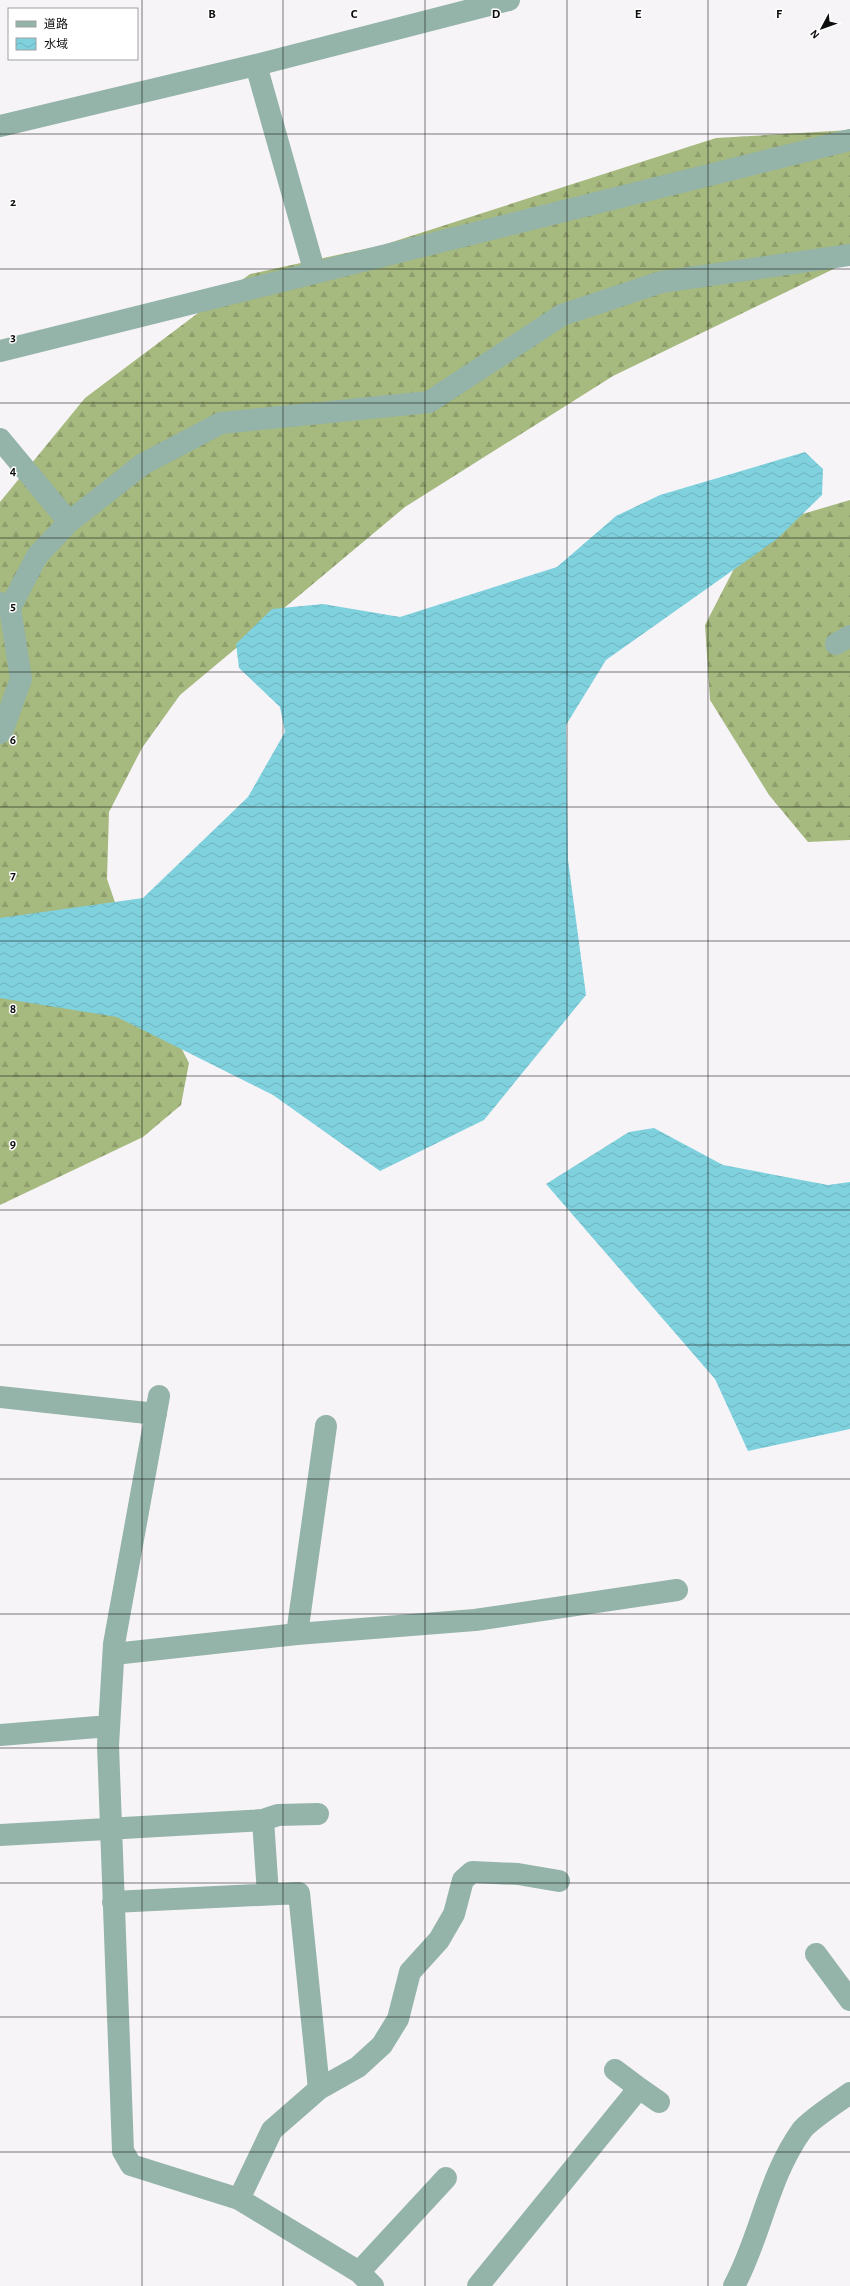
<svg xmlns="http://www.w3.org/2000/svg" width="850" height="2286" font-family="'Alegreya Sans','Noto Sans JP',sans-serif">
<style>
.forest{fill:url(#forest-firs)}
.water{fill:url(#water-waves)}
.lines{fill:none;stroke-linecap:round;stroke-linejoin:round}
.minor{stroke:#94b3a9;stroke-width:22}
.grid{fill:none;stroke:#0f0e0f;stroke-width:1;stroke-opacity:0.55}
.grid-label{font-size:13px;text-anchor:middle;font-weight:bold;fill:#0f0e0f;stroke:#fff;stroke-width:3;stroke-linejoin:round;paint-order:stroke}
</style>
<defs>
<pattern id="forest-firs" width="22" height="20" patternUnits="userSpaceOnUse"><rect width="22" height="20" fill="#a6b97f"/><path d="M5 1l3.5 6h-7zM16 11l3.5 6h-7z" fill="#8e9e6d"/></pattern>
<pattern id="water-waves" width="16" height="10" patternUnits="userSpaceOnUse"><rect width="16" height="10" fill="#7fd1de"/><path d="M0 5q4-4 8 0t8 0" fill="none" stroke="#6db2bd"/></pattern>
</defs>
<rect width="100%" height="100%" fill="#f7f4f8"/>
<!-- forest -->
<path class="forest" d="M850 130V261L613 376 405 507 180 695 142 748 109 812 107 879 132 952 189 1063 181 1105 143 1137 0 1205V502L85 398 250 274 383 245 716 138Z
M850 500V840L808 842 769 795 710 700 705 625 738 561 789 518Z"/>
<!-- water -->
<path class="water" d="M805 452 823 469 822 495 777 539 606 660 566 725 568 860 586 995 484 1120 380 1171 273 1095 117 1017 0 998V918L143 898 248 797 285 732 280 707 239 668 236 644 272 609 323 604 400 617 557 567 616 516 660 495Z
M654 1128 723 1165 828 1185 850 1182V1429L748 1451 715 1379 546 1184 629 1132Z"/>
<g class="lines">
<!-- minor -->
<path class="minor" d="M256 65 315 273
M0 126 256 65 509 0
M0 351 850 140
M0 439 69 522
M0 603 10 608 21 679 3 729 0 733
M10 608 37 556 69 522 143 464 221 423 429 402 562 315 661 282 850 255
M836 644 850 636
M159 1396 114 1644 108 1745 123 2151 131 2165 239 2199 359 2272 373 2286
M0 1397 156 1414
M297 1634 475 1620 677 1590
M114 1654 297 1634 326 1426
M0 1735 109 1726
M263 1820 268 1894
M0 1835 263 1820 278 1815 318 1814
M113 1902 299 1893 319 2089 272 2130 239 2199
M816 1954 850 2000
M615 2070 639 2088
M319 2089 358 2067 382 2045 398 2019 410 1972 439 1940 454 1914 463 1880 472 1872 518 1874 559 1881
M359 2272 446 2178
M478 2286 639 2088 659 2102
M734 2286C761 2236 768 2177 802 2130 811 2119 838 2102 850 2093"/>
</g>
<!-- grid -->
<path class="grid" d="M142 0V2286M283 0V2286M425 0V2286M567 0V2286M708 0V2286M0 134H850M0 269H850M0 403H850M0 538H850M0 672H850M0 807H850M0 941H850M0 1076H850M0 1210H850M0 1345H850M0 1479H850M0 1614H850M0 1748H850M0 1883H850M0 2017H850M0 2152H850"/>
<g class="grid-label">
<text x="212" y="18">B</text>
<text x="354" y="18">C</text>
<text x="496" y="18">D</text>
<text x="638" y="18">E</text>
<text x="779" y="18">F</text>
<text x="13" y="206">2</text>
<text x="13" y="341">3</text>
<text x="13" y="475">4</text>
<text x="13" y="610">5</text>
<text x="13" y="744">6</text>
<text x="13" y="879">7</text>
<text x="13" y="1013">8</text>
<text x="13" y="1148">9</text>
</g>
<!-- legend -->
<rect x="8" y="8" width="130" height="52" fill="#ffffff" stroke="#9f9f9f"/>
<rect x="16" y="21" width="20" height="6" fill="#94b3a9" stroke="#9f9f9f"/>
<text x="44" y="28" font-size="12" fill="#0f0e0f">道路</text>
<rect x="16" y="38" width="20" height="12" fill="url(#water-waves)" stroke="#9f9f9f"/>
<text x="44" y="48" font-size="12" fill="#0f0e0f">水域</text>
<!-- north arrow -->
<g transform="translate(822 28) rotate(229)" stroke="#ffffff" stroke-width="3" paint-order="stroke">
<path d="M0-3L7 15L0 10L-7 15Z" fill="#0f0e0f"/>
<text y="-6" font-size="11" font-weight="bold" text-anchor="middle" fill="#0f0e0f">N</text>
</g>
</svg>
